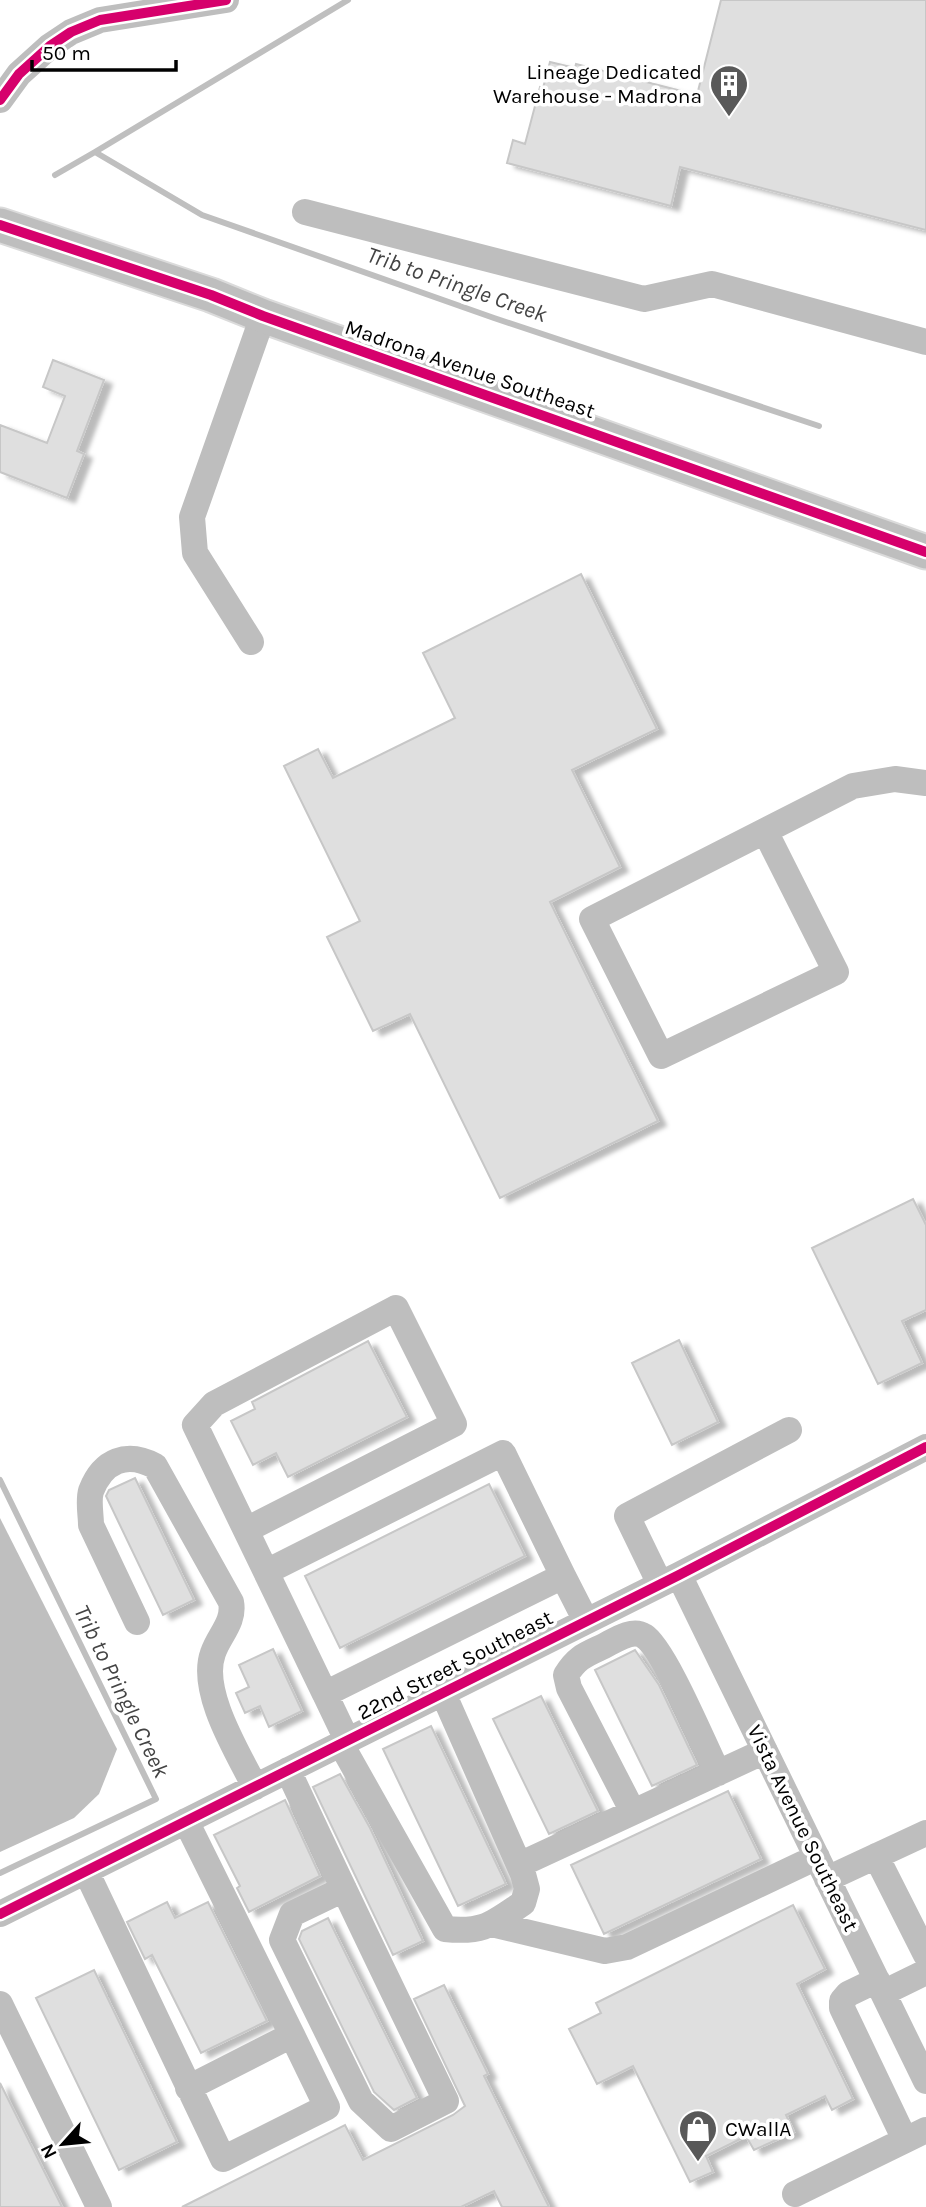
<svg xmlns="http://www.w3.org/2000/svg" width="926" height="2207" font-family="Karla,sans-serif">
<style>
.water{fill:#bfbfbf}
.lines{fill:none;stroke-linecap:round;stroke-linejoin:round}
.stream{stroke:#bfbfbf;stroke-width:6}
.building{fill:#dfdfdf;stroke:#c7c7c7;stroke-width:2;filter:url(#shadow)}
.major-casing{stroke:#dbdbdb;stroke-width:37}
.minor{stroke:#bebebe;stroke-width:26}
.major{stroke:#bebebe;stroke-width:33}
.cycleway-casing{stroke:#fff;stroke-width:15}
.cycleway{stroke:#d6006c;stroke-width:10}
.labels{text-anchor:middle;stroke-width:7;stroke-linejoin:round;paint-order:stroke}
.poi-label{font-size:21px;fill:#000;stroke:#fff;text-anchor:end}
.street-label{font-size:21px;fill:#000;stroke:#fff}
.water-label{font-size:23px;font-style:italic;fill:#444;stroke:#fff}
</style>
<defs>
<filter id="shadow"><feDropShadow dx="8" dy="4.5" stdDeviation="2" flood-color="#0004"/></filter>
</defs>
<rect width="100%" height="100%" fill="#fff"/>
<!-- water -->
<path class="water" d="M0 1518 117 1749 99 1794 74 1818 0 1852Z"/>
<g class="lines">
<!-- stream -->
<path class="stream" d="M95 152 348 0
M55 175 95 152 202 215 494 318 819 426
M0 1480 156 1799 0 1873"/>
</g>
<!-- building -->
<path class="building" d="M721 0H926V230L680 167 671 206 507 163 513 140 525 144 540 87 543 88 550 62 575 68 576 64 697 95Z
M53 360 104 380 77 451 84 454 67 498 0 472V425L47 443 65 396 43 387Z
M581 574 657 729 572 770 620 867 550 902 658 1121 500 1198 410 1014 373 1031 327 937 360 921 284 766 318 749 333 778 455 718 423 653Z
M913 1199 926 1225V1310L902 1321 922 1363 878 1384 812 1248Z
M679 1340 718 1422 672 1445 632 1363Z
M368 1341 407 1417 288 1477 276 1453 253 1465 231 1421 255 1409 252 1402Z
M135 1478 194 1600 163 1615 106 1496 109 1490Z
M489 1484 525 1556 340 1648 305 1576Z
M273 1649 302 1711 269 1727 260 1706 245 1713 236 1693 249 1687 239 1665Z
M635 1650 659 1685 697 1765 652 1786 595 1670Z
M541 1696 598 1811 549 1834 493 1719Z
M431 1726 506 1884 458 1906 383 1749Z
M340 1774 370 1828 423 1941 393 1955 313 1787Z
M728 1791 761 1859 604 1934 571 1865Z
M285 1800 320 1876 249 1912 237 1888 240 1886 214 1835Z
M167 1902 175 1918 208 1902 267 2021 201 2053 152 1955 145 1959 127 1922Z
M793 1905 825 1969 797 1984 853 2099 832 2110 825 2096 786 2115 794 2132 754 2150 746 2136 706 2156 713 2172 690 2182 633 2066 597 2084 569 2029 601 2013 596 2003Z
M328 1918 417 2098 394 2110 374 2092 299 1939 302 1931Z
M94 1970 177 2142 119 2170 36 1998Z
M444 1985 488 2074 484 2076 549 2207H502L494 2191 461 2207H182L345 2125 363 2160 453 2115 465 2106 414 1999Z
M0 2083 62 2207H0Z"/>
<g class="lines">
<defs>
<path id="major" d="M0 225 211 295 263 316 926 552"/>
</defs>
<!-- major casing -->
<use href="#major" class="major-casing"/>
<!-- minor -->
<path class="minor" d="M0 100 19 74 50 46 71 32 100 20 226 0
M305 212 644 299 712 284 926 342
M251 642 195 553 192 517 263 316
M765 831 836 972 661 1056 592 919 853 786 895 779 926 783
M246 1530 454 1424 396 1308 214 1404 195 1425 325 1694
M266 1572 503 1453 563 1576
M679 1575 926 2081
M660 1584 627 1516 789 1430
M137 1622 91 1525C91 1515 88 1501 91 1491 103 1460 127 1451 155 1466L231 1602C235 1622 219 1635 213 1653 199 1691 238 1753 255 1787
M347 1740 325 1694 563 1576 586 1621
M341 1744 445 1929C484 1933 492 1924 523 1903L527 1889 523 1874 443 1693
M288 1770C339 1881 393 1991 446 2101L391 2129 361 2101 282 1940 292 1914 344 1889
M633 1812 569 1688 566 1675C577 1657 585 1655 604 1646 614 1641 632 1628 644 1636 664 1648 705 1747 718 1773
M186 1821 292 2035
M876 1856 926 1955
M519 1865 765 1751
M86 1871 223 2159 327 2107 292 2035 188 2088
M827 1879 926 1833
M0 1914 679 1575 926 1447
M492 1924 605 1951 627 1947 817 1857
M877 1980 848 1994 842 2001V2008L905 2140
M883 1993 926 1972
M0 2004 99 2207
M795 2194 926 2130"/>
<!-- major -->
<use href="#major" class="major"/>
<defs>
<path id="cycleway" d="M0 100 19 74 50 46 71 32 100 20 226 0
M0 225 211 295 263 316 926 552
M0 1914 679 1575 926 1447"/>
</defs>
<!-- cycleway casing -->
<use href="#cycleway" class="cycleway-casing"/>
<!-- cycleway -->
<use href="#cycleway" class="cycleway"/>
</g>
<!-- icons -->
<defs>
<symbol id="building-pin" viewBox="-11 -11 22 30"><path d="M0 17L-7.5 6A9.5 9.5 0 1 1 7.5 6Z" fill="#595959" stroke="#fff"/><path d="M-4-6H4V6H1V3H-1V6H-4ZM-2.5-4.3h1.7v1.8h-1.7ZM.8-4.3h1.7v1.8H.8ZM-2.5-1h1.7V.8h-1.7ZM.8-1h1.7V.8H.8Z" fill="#fff"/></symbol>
<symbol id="shop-pin" viewBox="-11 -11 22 30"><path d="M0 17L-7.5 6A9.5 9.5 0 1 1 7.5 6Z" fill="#595959" stroke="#fff"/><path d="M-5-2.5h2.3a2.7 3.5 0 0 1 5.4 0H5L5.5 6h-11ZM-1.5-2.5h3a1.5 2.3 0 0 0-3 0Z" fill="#fff"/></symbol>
</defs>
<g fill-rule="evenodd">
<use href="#building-pin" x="707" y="62" width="44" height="60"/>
<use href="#shop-pin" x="676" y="2107" width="44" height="60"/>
</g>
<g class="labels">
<!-- poi labels -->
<g class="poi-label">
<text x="702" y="79">Lineage Dedicated<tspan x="702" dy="24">Warehouse - Madrona</tspan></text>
<text x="725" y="2136" text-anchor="start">CWallA</text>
</g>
<!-- street labels -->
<g class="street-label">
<text transform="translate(470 369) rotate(19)" y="7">Madrona Avenue Southeast</text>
<text transform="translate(455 1665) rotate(-27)" y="7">22nd Street Southeast</text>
<text transform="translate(803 1828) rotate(64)" y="7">Vista Avenue Southeast</text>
</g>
<!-- water labels -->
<g class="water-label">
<text transform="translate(457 284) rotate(19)" y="8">Trib to Pringle Creek</text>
<text transform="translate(122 1691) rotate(64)" y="8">Trib to Pringle Creek</text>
</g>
</g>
<!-- north arrow -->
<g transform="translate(63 2144) rotate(243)" stroke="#ffffff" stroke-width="5" paint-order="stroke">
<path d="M0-5L12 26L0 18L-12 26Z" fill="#000000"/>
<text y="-10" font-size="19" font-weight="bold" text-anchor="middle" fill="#000000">N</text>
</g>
<!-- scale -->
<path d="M32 60v10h144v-10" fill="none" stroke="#000000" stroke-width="3.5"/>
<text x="42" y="60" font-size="21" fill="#000000" stroke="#ffffff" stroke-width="5" paint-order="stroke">50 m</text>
</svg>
